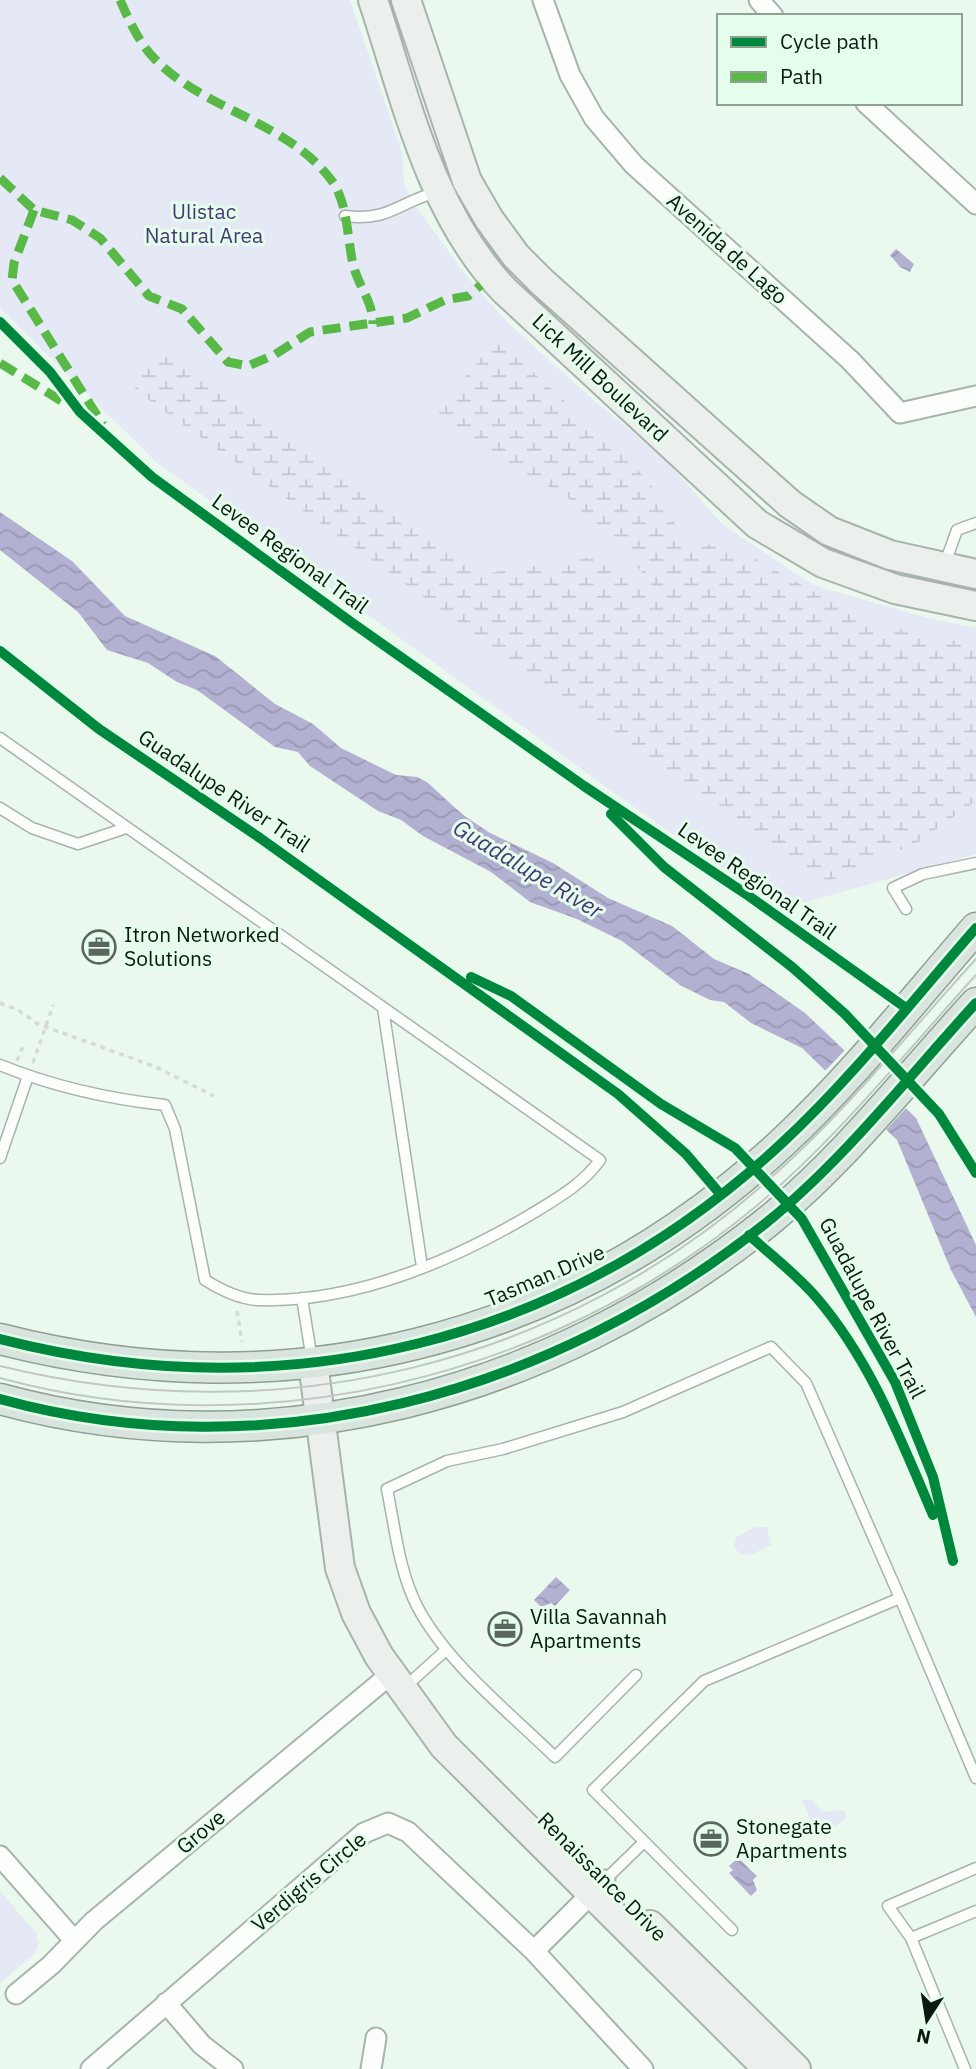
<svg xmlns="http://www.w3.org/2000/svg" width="976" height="2069" font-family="'IBM Plex Sans',sans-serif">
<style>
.green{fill:#e5e8f5}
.wetland{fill:url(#wetland-marsh)}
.water{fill:url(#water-waves)}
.pier{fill:#eaf8ee}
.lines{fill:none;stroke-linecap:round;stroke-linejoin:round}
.lane-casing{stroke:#a7b3ab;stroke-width:13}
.street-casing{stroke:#a7b3ab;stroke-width:23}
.secondary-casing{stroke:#a7b3ab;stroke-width:32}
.primary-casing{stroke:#8ca094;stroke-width:33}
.path{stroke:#d6d9d6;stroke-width:3.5;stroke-dasharray:5 5;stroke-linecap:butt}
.lane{stroke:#fcfefc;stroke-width:10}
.street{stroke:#fcfefc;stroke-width:19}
.secondary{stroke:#ebf0ed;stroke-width:28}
.primary{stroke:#dae4de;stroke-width:30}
.tram{stroke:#c2c6c4;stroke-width:2}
.quiet{stroke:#58b947;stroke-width:9;stroke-dasharray:18 9;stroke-linecap:butt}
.cycleway-casing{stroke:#e4feeb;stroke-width:15}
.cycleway{stroke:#00873e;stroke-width:10}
.labels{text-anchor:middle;stroke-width:6;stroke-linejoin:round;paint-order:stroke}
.park-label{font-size:21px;fill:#493877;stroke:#e4feeb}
.street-label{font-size:21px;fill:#0c1810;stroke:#e4feeb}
.poi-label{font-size:21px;fill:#0c1810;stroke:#e4feeb;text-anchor:start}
.water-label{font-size:23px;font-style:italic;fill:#493776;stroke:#e4feeb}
</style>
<defs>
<pattern id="wetland-marsh" width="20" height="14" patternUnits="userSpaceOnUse" patternTransform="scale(1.75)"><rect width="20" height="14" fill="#e5e8f5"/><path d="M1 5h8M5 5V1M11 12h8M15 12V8" fill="none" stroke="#c3c6d1"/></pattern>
<pattern id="water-waves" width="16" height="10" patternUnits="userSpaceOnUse" patternTransform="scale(1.75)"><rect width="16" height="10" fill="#b3b1d1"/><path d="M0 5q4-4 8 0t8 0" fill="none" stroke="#9998b2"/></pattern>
</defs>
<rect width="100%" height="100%" fill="#eaf8ee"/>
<!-- green -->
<path class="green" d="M0 0H350L402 152 404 184 417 208 467 277 508 323 591 398 665 459 722 524 813 585 931 619 976 628V854L782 909 638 810 155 461 0 308Z
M756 1527H767L771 1545 750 1555 740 1554 734 1547 736 1537Z
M802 1800H811L823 1812 844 1810 847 1817 831 1830 811 1822Z
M0 1891 36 1933 39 1943 35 1953 0 1983Z"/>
<!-- wetland -->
<path class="wetland" d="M497 339 630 461 652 487 687 543 733 546 863 620 976 646V801L918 842 823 884 135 390 142 358 172 355 482 574 605 555 658 593 628 555 568 498 508 463 435 413Z"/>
<!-- water -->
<path class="water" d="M896 249 914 264 910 272 900 267 890 255Z
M0 512 72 561 125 616 215 656 275 704 313 724 341 748 396 775 417 777 427 782 463 815 490 833 553 863 608 898 672 926 714 959 749 974 805 1013 916 1118 976 1245V1317L951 1270 897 1140 802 1048 751 1023 724 1002 710 1000 680 985 622 941 577 919 530 902 491 872 423 836 401 820 378 811 310 766 298 752 275 747 197 690 177 682 148 663 107 650 78 612 0 550Z
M556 1577 570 1590 555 1606 551 1603 541 1607 534 1600Z
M738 1858 757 1876 753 1880 757 1890 751 1896 729 1873 733 1870 729 1866Z"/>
<!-- pier -->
<path class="pier" d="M847 1048 908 1106 884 1132 823 1073Z"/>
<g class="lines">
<defs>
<path id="lane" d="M345 216C388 222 399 202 437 192
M944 566 957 530 976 523
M0 738 600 1160C582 1185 556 1199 530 1215 450 1262 353 1303 258 1300 239 1299 221 1290 205 1280L175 1129 165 1105C109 1099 52 1086 0 1065
M0 808 32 828 78 844 126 828
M906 909 893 888 923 874 976 863
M383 1008 422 1267
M0 1158 28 1076
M302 1298 312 1360
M636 1675 555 1757C510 1713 448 1664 418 1608 399 1572 395 1528 387 1489L447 1461 503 1449 623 1412 771 1347 806 1383 900 1598
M405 1687 446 1650
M605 1880 644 1842
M732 1930 593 1790 704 1681 900 1598 976 1778
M911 1938 976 1911
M965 2069 911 1938 888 1906 976 1868"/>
<path id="street" d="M543 0 570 75 594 118 634 165 850 360 900 413 976 396
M759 0 773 16
M866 103 976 204
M0 1856 73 1939
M534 1951 605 1880
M16 1994 51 1965 94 1921 391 1674
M166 2003 202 2045 233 2069
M91 2069 364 1833 388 1823 408 1832 534 1951 643 2069
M371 2069 376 2038"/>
<path id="secondary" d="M373 0C406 99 430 212 504 290L757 524 823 563 895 589 976 606
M406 0 467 181 489 219 516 256 542 282 790 504 829 531 890 555 976 574
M313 1363 340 1568 356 1613 379 1656 444 1746 768 2069
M650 1925 796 2069"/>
<path id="primary" d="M0 1339C285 1412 566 1344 782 1143 852 1078 913 1000 976 928
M0 1399C269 1473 552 1394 766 1223 844 1160 908 1077 976 1003"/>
</defs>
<!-- lane casing -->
<use href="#lane" class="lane-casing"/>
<!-- street casing -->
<use href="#street" class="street-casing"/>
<!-- secondary casing -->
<use href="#secondary" class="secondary-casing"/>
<!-- primary casing -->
<use href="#primary" class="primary-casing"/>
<!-- path -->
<path class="path" d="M0 1003 18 1010 38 1024 156 1067 214 1096
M17 1061 23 1046
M33 1063 53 1005
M237 1311 242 1342"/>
<!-- lane -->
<use href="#lane" class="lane"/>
<!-- street -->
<use href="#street" class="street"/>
<!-- secondary -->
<use href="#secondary" class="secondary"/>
<!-- primary -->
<use href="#primary" class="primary"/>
<!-- tram -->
<path class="tram" d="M0 1366C277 1434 563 1367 775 1174 848 1109 910 1031 976 959
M0 1378C259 1449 549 1378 754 1208 837 1139 904 1054 976 975"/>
<!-- quiet -->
<path class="quiet" d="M120 0C129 20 137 39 152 56 201 110 287 120 332 181 348 203 347 238 353 264 358 286 373 301 373 324
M0 178 34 210 72 220 100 238 149 296 182 309 228 362 248 366 274 355 310 332 407 318 445 300 468 296 481 285
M34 210 14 263 12 280 103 425
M0 363 68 405"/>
<defs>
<path id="cycleway" d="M0 322 50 372 80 412 152 477 351 622 584 786 746 894 906 1008
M0 651 99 729 260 838 618 1094 686 1154 721 1195
M611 814 664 867 792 967 845 1014 939 1114 976 1173
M471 977 511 996 661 1104 735 1148 802 1219 895 1382 933 1477 953 1561
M749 1235C772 1256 796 1274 816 1297 871 1361 900 1438 933 1515
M0 1339C285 1412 566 1344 782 1143 852 1078 913 1000 976 928
M0 1399C269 1473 552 1394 766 1223 844 1160 908 1077 976 1003"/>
</defs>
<!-- cycleway casing -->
<use href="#cycleway" class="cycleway-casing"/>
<!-- cycleway -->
<use href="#cycleway" class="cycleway"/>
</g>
<!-- icons -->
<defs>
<symbol id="office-ring" viewBox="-11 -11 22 22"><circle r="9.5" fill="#e4feeb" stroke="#5a665e" stroke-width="1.5"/><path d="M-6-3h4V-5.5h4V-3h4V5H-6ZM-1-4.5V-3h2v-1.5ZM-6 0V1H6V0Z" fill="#5a665e"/></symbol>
</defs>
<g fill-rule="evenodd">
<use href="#office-ring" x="80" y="928" width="38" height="38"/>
<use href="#office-ring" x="486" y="1610" width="38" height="38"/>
<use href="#office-ring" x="692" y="1820" width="38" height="38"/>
</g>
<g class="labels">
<!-- park labels -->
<g class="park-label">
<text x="204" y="219">Ulistac<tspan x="204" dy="24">Natural Area</tspan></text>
</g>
<!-- street labels -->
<g class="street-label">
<text transform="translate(727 249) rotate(42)" y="7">Avenida de Lago</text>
<text transform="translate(600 378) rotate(43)" y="7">Lick Mill Boulevard</text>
<text transform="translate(290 554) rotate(36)" y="7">Levee Regional Trail</text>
<text transform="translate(224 791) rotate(34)" y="7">Guadalupe River Trail</text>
<text transform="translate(757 881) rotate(35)" y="7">Levee Regional Trail</text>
<text transform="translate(545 1276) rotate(-23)" y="7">Tasman Drive</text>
<text transform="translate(872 1308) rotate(62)" y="7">Guadalupe River Trail</text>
<text transform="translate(201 1832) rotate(-40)" y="7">Grove</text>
<text transform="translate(602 1877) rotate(45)" y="7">Renaissance Drive</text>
<text transform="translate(309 1882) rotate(-40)" y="7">Verdigris Circle</text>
</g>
<!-- poi labels -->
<g class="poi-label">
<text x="124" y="942">Itron Networked<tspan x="124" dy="24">Solutions</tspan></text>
<text x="530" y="1624">Villa Savannah<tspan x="530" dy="24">Apartments</tspan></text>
<text x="736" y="1834">Stonegate<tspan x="736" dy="24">Apartments</tspan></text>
</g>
<!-- water labels -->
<g class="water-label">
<text transform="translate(528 869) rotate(31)" y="8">Guadalupe River</text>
</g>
</g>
<!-- legend -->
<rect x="717" y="14" width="245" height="91" fill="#e4feeb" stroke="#8ea293" stroke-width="2"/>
<rect x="731" y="37" width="35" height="10" fill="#00873e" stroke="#8ea293" stroke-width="2"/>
<text x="780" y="49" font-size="21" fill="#0c1810">Cycle path</text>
<rect x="731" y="72" width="35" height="10" fill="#58b947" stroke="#8ea293" stroke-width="2"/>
<text x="780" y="84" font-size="21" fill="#0c1810">Path</text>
<!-- north arrow -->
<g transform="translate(927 2020) rotate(192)" stroke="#e4feeb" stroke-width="5" paint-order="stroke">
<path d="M0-5L12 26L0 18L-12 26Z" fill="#0c1810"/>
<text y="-10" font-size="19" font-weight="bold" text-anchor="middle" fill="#0c1810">N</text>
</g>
</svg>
